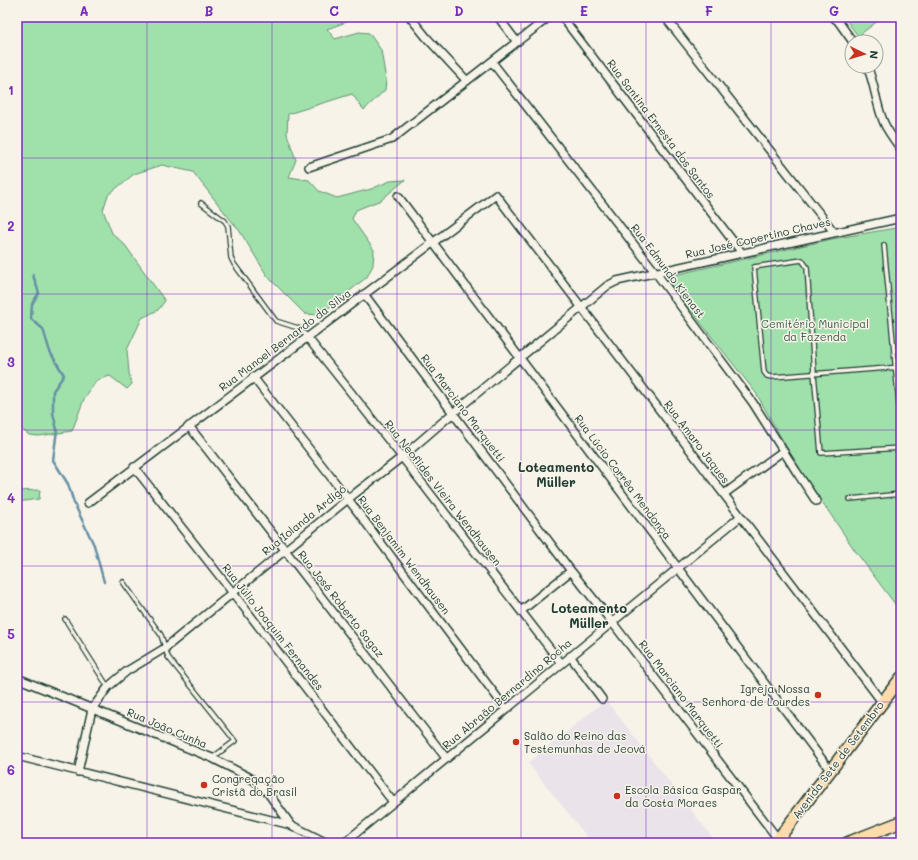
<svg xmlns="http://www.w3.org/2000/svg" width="918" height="860" font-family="Mali,sans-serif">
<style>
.built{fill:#eae3ea}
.green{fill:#a0e1ab;stroke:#608f70}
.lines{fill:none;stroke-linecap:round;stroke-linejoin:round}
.stream{stroke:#6590a5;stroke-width:2.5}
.lane-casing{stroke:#1f3d34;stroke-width:6}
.street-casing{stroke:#1f3d34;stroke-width:10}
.primary-casing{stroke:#1f3d34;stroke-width:14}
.lane{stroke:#f7f3e8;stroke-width:3.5}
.street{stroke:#f7f3e8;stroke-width:7}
.primary{stroke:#fedbac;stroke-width:11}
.grid{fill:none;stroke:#7b2cbf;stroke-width:1;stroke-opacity:0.55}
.poi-dot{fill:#c8321e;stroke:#f7f3e8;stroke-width:1.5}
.labels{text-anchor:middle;stroke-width:3;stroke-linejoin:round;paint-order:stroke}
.street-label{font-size:11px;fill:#1f3d34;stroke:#f7f3e8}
.park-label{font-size:11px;fill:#395e4c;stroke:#f7f3e8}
.poi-label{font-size:11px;fill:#1f3d34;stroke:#f7f3e8;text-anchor:start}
.quarter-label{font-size:13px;font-weight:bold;fill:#1f3d34;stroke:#f7f3e8}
.neatline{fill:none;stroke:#7b2cbf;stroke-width:1.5}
.grid-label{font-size:13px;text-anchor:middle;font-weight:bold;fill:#7b2cbf}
</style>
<rect width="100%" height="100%" fill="#f7f3e8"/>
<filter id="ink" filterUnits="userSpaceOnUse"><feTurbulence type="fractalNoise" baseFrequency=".025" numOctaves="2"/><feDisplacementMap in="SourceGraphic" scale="8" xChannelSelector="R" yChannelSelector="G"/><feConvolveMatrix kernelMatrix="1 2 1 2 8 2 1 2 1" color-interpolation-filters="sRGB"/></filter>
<g filter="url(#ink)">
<!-- built -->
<path class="built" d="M606 700 705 828 717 843H592L528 763Z"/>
<!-- green -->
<path class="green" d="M17 17H360L327 29 335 39 359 32 369 33 381 50 386 80 385 90 364 110 352 94 288 114 287 134 296 160 289 177 309 180 319 191 337 198 371 189 390 181 405 180 381 200 356 210 352 219 374 250 373 265 367 277 320 315 305 314 268 277 239 230 225 213 193 172 162 165 134 174 108 195 103 210 112 233 125 245 165 301 158 310 142 318 127 350 129 373 132 384 127 389 110 376 97 380 84 399 72 431 39 436 29 435 17 425Z
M844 17H881L879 20 858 36Z
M901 227V612L856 552 793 459 756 393 667 280 670 276 832 239Z
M40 490 39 499 17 502V491Z"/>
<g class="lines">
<!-- stream -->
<path class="stream" d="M33 275 39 293 32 304 31 319 43 329 50 352 64 375 53 391V413L57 430 53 460 68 484 74 503 94 545 104 582"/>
<defs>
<path id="lane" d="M201 203 225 221 228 226 231 258 234 264 276 321 298 328 307 336
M884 245 901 426
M901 367 772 377 767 376 764 372 754 267 802 260 807 267 814 373 821 453 901 448
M850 499 901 494
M123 582 161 635 168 657 235 741 212 758
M65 619 108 687"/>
<path id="street" d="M410 17 427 38 467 81
M498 17 517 42
M562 17 742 253
M665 17 834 232
M833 17 838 21 853 42
M492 62 656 273 753 403 796 471 816 501
M867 66C875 84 876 105 884 123 888 132 895 141 901 149
M309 167 392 139 549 17
M398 196 830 770
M364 294 571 571 612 622 778 839
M307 337 402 457 561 663
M253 377 348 499 506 709
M189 426 446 758
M134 467 233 593 393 802
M724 494 783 451
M88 503 496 195 882 702
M521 611 571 571
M570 656 602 699
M17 678 212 758 249 777 260 785 268 793 291 825
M17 756 291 825 327 843
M78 772 92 709 108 687 115 681 127 671 165 648 348 499 402 457 453 413 607 286 617 281 901 218
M870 834 874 843
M344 843 740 517"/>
<path id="primary" d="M775 843 901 678
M847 843 901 822"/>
</defs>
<!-- lane casing -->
<use href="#lane" class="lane-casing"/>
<!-- street casing -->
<use href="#street" class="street-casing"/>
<!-- primary casing -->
<use href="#primary" class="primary-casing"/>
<!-- lane -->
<use href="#lane" class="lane"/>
<!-- street -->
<use href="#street" class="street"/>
<!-- primary -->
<use href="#primary" class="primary"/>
</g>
</g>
<!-- grid -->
<path class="grid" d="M147 17V843M272 17V843M397 17V843M521 17V843M646 17V843M771 17V843M17 158H901M17 294H901M17 430H901M17 566H901M17 702H901"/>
<!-- markers -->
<g class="poi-dot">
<circle cx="818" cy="695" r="4"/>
<circle cx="516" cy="742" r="4"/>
<circle cx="204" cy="785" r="4"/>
<circle cx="617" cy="796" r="4"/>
</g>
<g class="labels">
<!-- street labels -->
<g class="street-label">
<text transform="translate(661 129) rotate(53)" y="4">Rua Santina Ernesta dos Santos</text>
<text transform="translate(758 238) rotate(-13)" y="4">Rua José Copertino Chaves</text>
<text transform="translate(668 271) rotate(53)" y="4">Rua Edmundo Kienast</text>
<text transform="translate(285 340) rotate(-37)" y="4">Rua Manoel Bernardo da Silva</text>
<text transform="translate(463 408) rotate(53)" y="4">Rua Marciano Marquetti</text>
<text transform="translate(697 442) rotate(53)" y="4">Rua Amaro Jaques</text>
<text transform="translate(623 477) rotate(53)" y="4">Rua Lúcio Corrêa Mendonça</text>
<text transform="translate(443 493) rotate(52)" y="4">Rua Neoflides Vieira Wendhausen</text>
<text transform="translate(304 520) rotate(-39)" y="4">Rua Iolanda Ardigó</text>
<text transform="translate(404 555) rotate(53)" y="4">Rua Benjamim Wendhausen</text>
<text transform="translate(341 604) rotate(52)" y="4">Rua José Roberto Sagaz</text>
<text transform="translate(273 627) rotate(52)" y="4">Rua Júlio Joaquim Fernandes</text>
<text transform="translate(507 694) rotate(-40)" y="4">Rua Abraão Bernardino Rocha</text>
<text transform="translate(681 694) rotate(53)" y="4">Rua Marciano Marquetti</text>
<text transform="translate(167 728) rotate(23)" y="4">Rua João Cunha</text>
<text transform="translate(838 760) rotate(-53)" y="4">Avenida Sete de Setembro</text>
</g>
<!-- park labels -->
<g class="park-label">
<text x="815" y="328">Cemitério Municipal<tspan x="815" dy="13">da Fazenda</tspan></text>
</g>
<!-- poi labels -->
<g class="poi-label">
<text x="810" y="693" text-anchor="end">Igreja Nossa<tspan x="810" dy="13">Senhora de Lourdes</tspan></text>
<text x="524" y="740">Salão do Reino das<tspan x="524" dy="13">Testemunhas de Jeová</tspan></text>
<text x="212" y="783">Congregação<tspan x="212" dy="13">Cristã do Brasil</tspan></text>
<text x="625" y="794">Escola Básica Gaspar<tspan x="625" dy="13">da Costa Moraes</tspan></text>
</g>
<!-- quarter labels -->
<g class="quarter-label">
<text x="556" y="472">Loteamento<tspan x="556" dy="15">Müller</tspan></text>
<text x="589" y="613">Loteamento<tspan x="589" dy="15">Müller</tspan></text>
</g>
</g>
<!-- margin -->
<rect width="918" height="860" fill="none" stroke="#f7f3e8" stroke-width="44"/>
<!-- north arrow -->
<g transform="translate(864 54) rotate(95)"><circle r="19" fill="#f7f3e8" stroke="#a1aaa0"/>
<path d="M0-3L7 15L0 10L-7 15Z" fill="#c8321e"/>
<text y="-6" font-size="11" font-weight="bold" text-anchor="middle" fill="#1f3d34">N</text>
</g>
<rect x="22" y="22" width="874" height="816" class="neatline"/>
<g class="grid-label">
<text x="84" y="16">A</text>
<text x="209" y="16">B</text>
<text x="334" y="16">C</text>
<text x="459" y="16">D</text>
<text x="584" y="16">E</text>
<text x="709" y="16">F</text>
<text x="834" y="16">G</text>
<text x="11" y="95">1</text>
<text x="11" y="231">2</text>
<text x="11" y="367">3</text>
<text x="11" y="503">4</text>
<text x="11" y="639">5</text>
<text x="11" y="775">6</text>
</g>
</svg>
